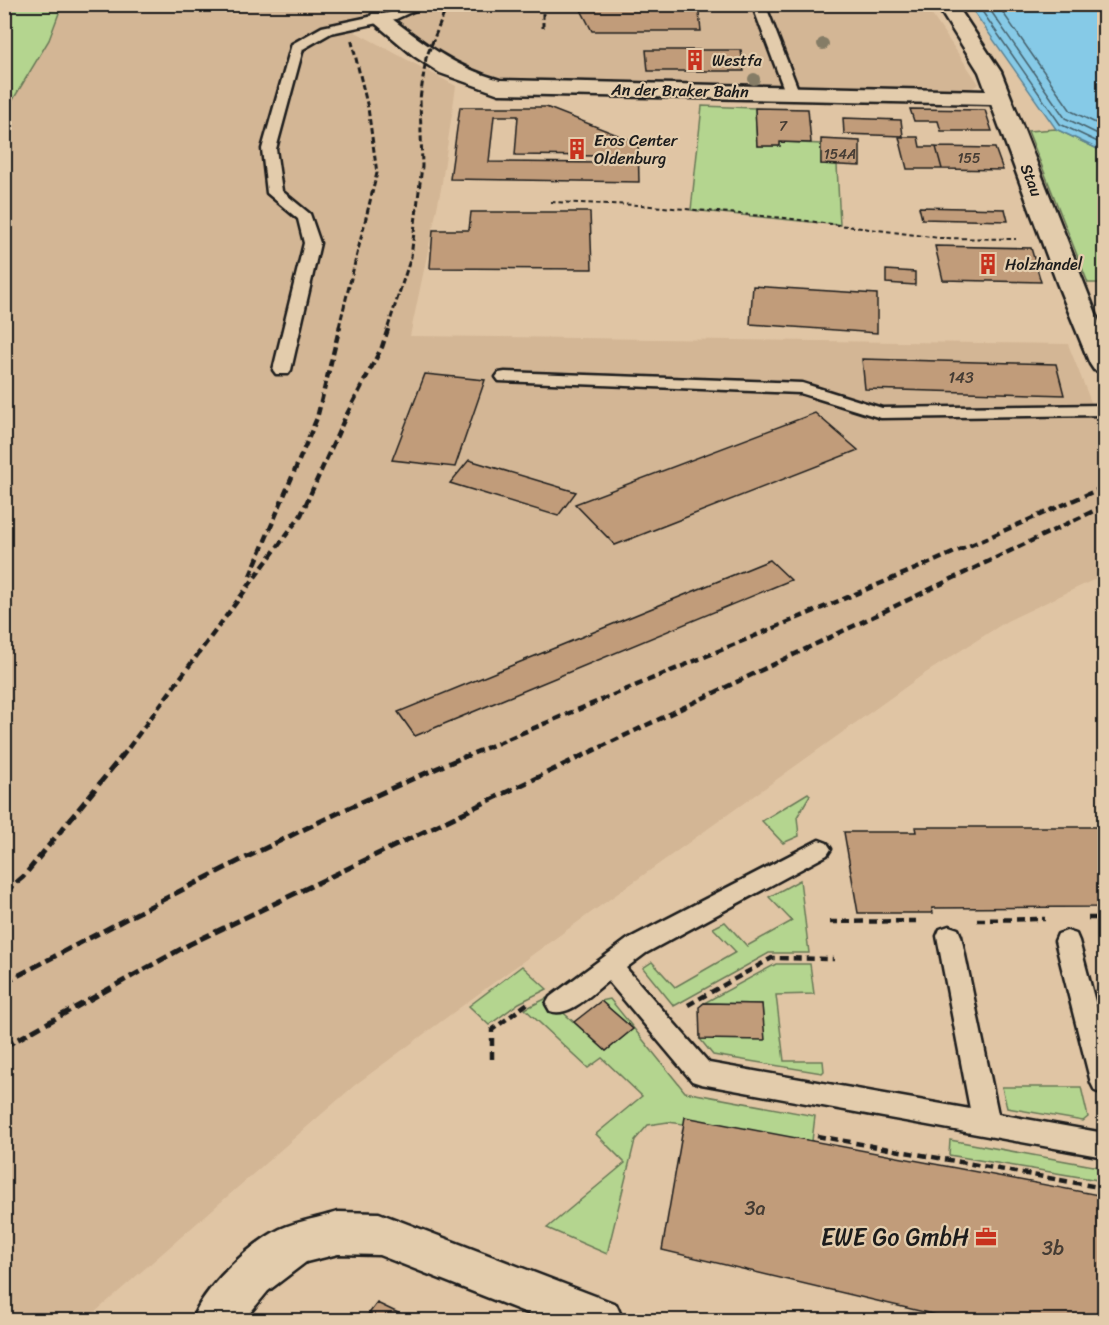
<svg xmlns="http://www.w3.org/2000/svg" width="1109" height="1325" font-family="Sriracha,sans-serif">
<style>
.built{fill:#d3b695}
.green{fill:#b4d58f;stroke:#687856;stroke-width:1.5}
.water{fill:#86cae7;stroke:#5c8496;stroke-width:1.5}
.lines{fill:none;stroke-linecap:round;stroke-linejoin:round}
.shore{stroke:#46626d;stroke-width:1.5}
.building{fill:#c19c7a;stroke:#1c1c1c;stroke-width:1.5;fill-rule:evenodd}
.service-casing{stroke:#1c1c1c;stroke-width:5}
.minor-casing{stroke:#1c1c1c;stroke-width:5}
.path-far1{stroke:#1c1c1c;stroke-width:2;stroke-dasharray:4.5 3;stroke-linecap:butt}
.path{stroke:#1c1c1c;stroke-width:4.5;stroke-dasharray:8 5;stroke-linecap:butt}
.service{fill:#e3ccac;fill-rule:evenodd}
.minor{fill:#e3ccac;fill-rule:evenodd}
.rail-far2{stroke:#1c1c1c;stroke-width:3;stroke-dasharray:6 3;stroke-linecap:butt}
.rail-far1{stroke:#1c1c1c;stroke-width:4.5;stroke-dasharray:8 4.5;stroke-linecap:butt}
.rail{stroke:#1c1c1c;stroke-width:5;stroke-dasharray:11 5;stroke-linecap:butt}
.tree{fill:#857c66}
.labels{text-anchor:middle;stroke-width:4.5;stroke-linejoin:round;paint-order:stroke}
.far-number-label{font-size:14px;fill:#453c34}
.far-poi-label{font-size:16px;fill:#1c1c1c;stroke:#e3ccac;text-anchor:start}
.far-street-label{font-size:16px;fill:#1c1c1c;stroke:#e3ccac}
.number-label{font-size:16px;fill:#453c34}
.near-number-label{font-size:20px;fill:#453c34}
.near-poi-label{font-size:24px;fill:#1c1c1c;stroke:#e3ccac;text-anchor:end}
</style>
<rect width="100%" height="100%" fill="#e0c5a4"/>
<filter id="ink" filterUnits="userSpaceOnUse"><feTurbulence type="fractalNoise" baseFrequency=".0167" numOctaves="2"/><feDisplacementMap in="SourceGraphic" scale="12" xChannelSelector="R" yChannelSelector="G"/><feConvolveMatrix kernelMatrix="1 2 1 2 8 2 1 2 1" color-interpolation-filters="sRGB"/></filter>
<g filter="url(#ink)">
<!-- built -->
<path class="built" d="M62 5H212L214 12 242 15 223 10 222 5H925L979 84 966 92 504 83 415 60 377 24 348 28 456 86 441 189 410 336 1068 344 1104 435V575L1007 621 921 676 504 975 355 1085 86 1320H5L4 113 49 40Z"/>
<!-- green -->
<path class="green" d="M5 4 62 5 49 40 5 113Z
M702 106 755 108 757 146H780V142L821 144V164L837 165 840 225 691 210Z
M1056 129 1104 152V283H1088L1028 131Z
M808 793 810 795 797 817 799 836 783 843 762 821Z
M800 880 809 953H769L674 1006 643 968 652 962 675 987 736 952 713 928 725 922 747 946 792 921 769 897Z
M776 964H810L814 994 776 995 784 1061H823L824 1071 822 1073 713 1055 700 1039H764L762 1004 704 1003Z
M522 966 547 989 519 1003 489 1025 469 1006Z
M547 998 606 1051 633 1029 601 1001 610 999 685 1092 815 1116 812 1141 668 1122 648 1125 635 1140 607 1254 547 1228 625 1163 596 1134 642 1096 602 1058 588 1068 525 1009Z
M1002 1087H1081L1088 1117 1083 1121 1007 1108Z
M950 1140 1104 1168V1181L949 1155Z"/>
<!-- water -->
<path class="water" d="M969 5H1104V152L1056 129Z"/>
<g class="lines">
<!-- shore -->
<path class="shore" d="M977 4 1060 124 1104 145
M986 4 1065 118 1104 137
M997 4 1071 111 1104 127"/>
</g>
<!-- building -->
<path class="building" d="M578 4H698L701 31H592Z
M646 50H741L744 71H648Z
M460 107H546L638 143 639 182 450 179ZM494 116H518L515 155 602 156V163L489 162Z
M755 108 808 109 811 143 780 142V146H757Z
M910 109 985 110 992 131H941L938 121H914Z
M843 118 901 120 903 136 844 134Z
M899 137H918L920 147H936L942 169H907Z
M821 139 860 141V166L821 164Z
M936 147 995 148 1003 170 942 169Z
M919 207 1005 209 1008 221 922 219Z
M471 212H590L592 269 430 268 433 230H469Z
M935 246 1031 248 1041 282 943 280Z
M886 270 915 272V285L886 283Z
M753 286 877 294V333L750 324Z
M862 359 1056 364 1064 395 865 389Z
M425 374 485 380 455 467 392 460Z
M815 413 858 450 615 545 575 504Z
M469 460 576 492 558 516 450 483Z
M770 560 791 580 415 736 398 712Z
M915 827H1104V907L932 908 933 913H858L844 832H916Z
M601 1001 633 1029 606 1051 574 1022Z
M704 1003 762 1004 765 1040 700 1039 699 1007Z
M685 1117 1104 1196V1320L949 1318 662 1250Z
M377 1303 413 1320H364Z"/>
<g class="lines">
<defs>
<path id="service" d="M411 4H428L396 19 331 33 303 49 276 149 282 191 310 214 320 243 291 370 288 374H276L273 370 304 243 298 219 267 193 262 149 292 44 322 27 388 13Z
M752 4H765L799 92 797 95 792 96 785 92Z
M505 372 802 383 882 408 1104 405V415L881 418 800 393 499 381 496 377 499 373Z
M819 840 827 843 831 849 827 855 646 953 626 968 709 1063 970 1109 937 936 940 929 949 926 958 929 961 936 998 1114 1104 1133V1157L701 1084 692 1081 608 981C592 993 570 1018 550 1011L546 1004 550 997 628 939Z
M1067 931 1076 934 1079 941 1104 1036V1094L1095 1091 1091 1083 1055 941 1058 934Z"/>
<path id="minor" d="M936 4H956L1001 72 1104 334V372L1094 370 1090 364 1057 283 991 104 499 94 440 73 414 56 369 18 372 14H386C422 42 455 68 500 80L986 91 979 72Z
M338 1212 379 1213 616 1304 623 1320H545L379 1255 338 1254 306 1262 268 1291 244 1320H192C203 1288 250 1244 280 1229 298 1221 319 1218 338 1212Z"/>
</defs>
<!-- service casing -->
<use href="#service" class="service-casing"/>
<!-- minor casing -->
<use href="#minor" class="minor-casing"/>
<!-- path-far1 -->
<path class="path-far1" d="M551 202 640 205 785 218 939 238 1016 239"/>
<!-- path -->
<path class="path" d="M1088 918H1104
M977 920 1045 919
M830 922 919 921
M688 1005 772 958 834 959
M492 1059V1030L528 1003
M817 1136 1104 1188"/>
<!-- service -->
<use href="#service" class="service"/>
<!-- minor -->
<use href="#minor" class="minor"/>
<!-- rail-far2 -->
<path class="rail-far2" d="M543 4V29
M339 327 377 173 368 108 351 38
M388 327 411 257 422 166 420 99 426 58 448 4"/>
<!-- rail-far1 -->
<path class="rail-far1" d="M250 576 317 418 340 326
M121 758 301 515 344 420 382 347 389 326
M462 758 932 562 1104 487
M578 758 1104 506"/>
<!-- rail -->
<path class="rail" d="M4 893 23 877 122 756
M4 983C156 903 308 822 466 756
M4 1047 190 944 582 756"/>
</g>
<!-- trees -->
<g class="tree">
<circle cx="823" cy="44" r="6"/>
<circle cx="754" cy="79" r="6"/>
</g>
</g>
<!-- icons -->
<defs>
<symbol id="building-bare" viewBox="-9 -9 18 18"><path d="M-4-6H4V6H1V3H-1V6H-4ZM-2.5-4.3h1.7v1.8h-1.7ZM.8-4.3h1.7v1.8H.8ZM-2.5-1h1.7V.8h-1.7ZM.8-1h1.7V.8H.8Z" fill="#c8321e" stroke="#e3ccac" stroke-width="2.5" paint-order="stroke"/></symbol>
<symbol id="office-bare" viewBox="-9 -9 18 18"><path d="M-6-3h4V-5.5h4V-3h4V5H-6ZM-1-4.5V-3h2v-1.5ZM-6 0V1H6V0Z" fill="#c8321e" stroke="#e3ccac" stroke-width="2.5" paint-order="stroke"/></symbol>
</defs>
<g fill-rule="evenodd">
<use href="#building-bare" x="680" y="45" width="30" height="30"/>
<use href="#building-bare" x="562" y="134" width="30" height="30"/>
<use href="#building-bare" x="973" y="249" width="30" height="30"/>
<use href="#office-bare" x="971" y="1222" width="30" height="30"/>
</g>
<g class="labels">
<!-- far-number labels -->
<g class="far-number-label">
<text x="783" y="131">7</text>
<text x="840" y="159">154A</text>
<text x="969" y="163">155</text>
</g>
<!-- far-poi labels -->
<g class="far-poi-label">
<text x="712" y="66">Westfa</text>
<text x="594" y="146">Eros Center<tspan x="594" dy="18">Oldenburg</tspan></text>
<text x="1005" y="270">Holzhandel</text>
</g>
<!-- far-street labels -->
<g class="far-street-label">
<text transform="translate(680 90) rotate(1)" y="6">An der Braker Bahn</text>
<text transform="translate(1032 180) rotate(69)" y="6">Stau</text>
</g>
<!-- number labels -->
<g class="number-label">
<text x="961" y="383">143</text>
</g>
<!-- near-number labels -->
<g class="near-number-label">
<text x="755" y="1215">3a</text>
<text x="1053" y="1255">3b</text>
</g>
<!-- near-poi labels -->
<g class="near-poi-label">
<text x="969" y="1245">EWE Go GmbH</text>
</g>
</g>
<!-- margin -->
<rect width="1109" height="1325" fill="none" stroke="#e3ccac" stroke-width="24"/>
<rect x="12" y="12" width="1085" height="1301" fill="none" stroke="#1c1c1c" stroke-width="2" filter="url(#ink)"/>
</svg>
